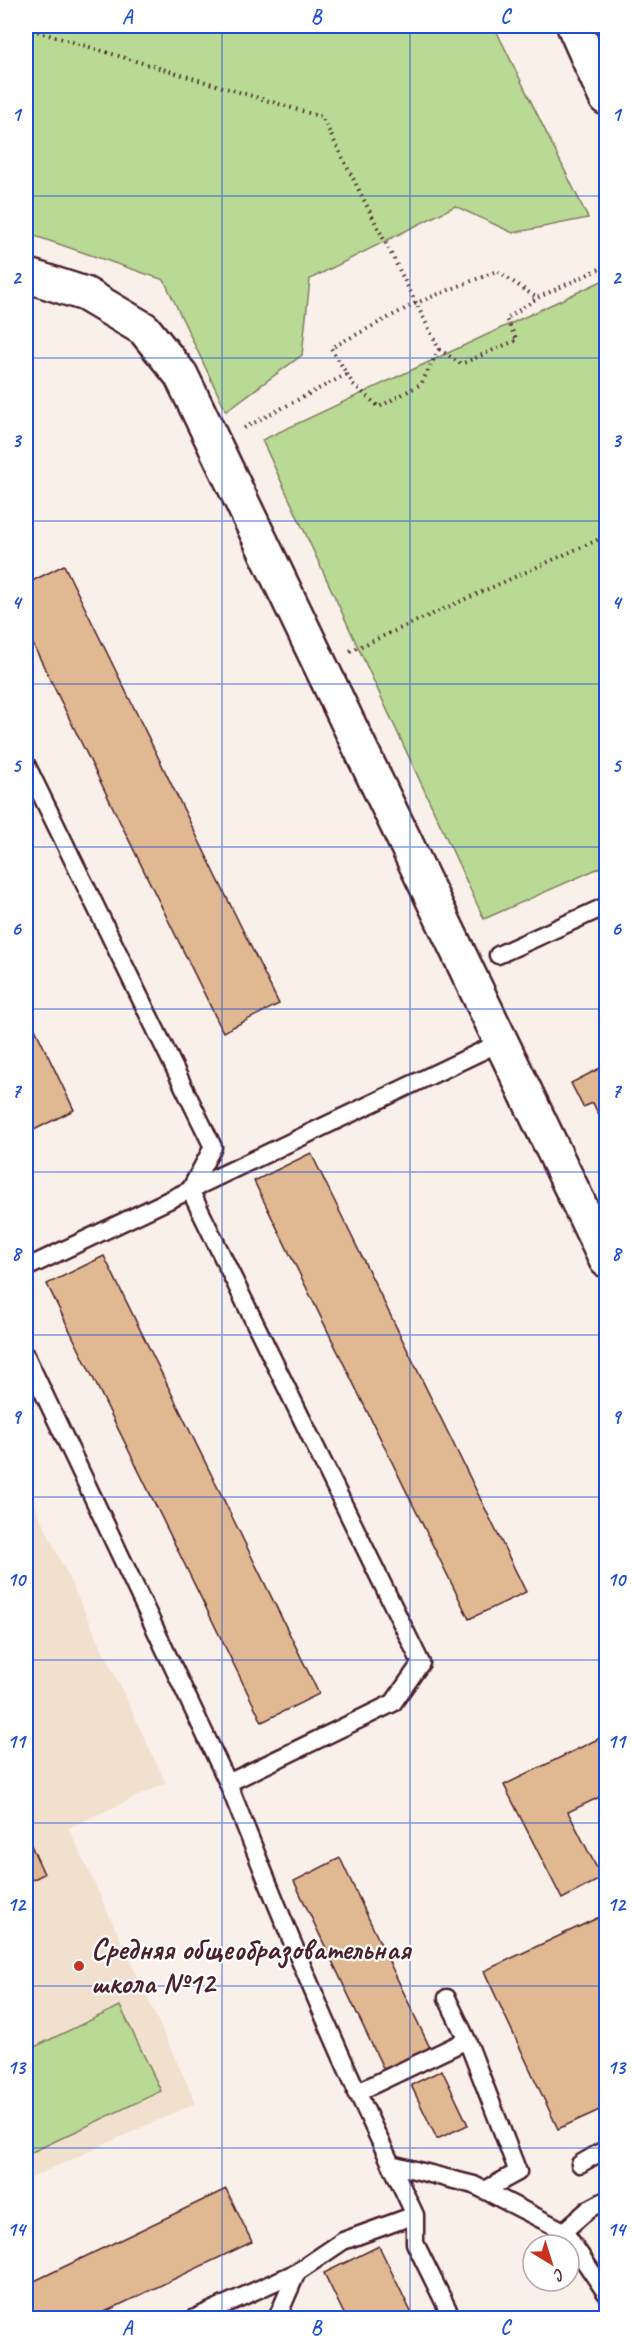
<svg xmlns="http://www.w3.org/2000/svg" width="632" height="2344" font-family="Caveat,sans-serif">
<style>
.built{fill:#f2e0cf}
.green{fill:#b8da94;stroke:#817c60;stroke-width:1.5}
.building{fill:#e0b891;stroke:#4a1f2b;stroke-width:1.5}
.lines{fill:none;stroke-linecap:round;stroke-linejoin:round}
.service-casing{stroke:#4a1f2b;stroke-width:21}
.minor-casing{stroke:#4a1f2b;stroke-width:38}
.tertiary-casing{stroke:#4a1f2b;stroke-width:38}
.path{stroke:#4a1f2b;stroke-width:4;stroke-dasharray:1.5 4.5;stroke-linecap:butt}
.service{stroke:#fff;stroke-width:16}
.minor{stroke:#fff;stroke-width:33}
.tertiary{stroke:#fff;stroke-width:33}
.grid{fill:none;stroke:#1d4ed8;stroke-width:1.5;stroke-opacity:0.55}
.poi-dot{fill:#c8321e;stroke:#fff;stroke-width:2}
.labels{text-anchor:middle;stroke-width:4.5;stroke-linejoin:round;paint-order:stroke}
.poi-label{font-size:30px;font-weight:bold;fill:#4a1f2b;stroke:#fff;text-anchor:start}
.neatline{fill:none;stroke:#1d4ed8;stroke-width:2}
.grid-label{font-size:20px;text-anchor:middle;font-weight:bold;fill:#1d4ed8}
</style>
<rect width="100%" height="100%" fill="#f9f1e9"/>
<filter id="ink" filterUnits="userSpaceOnUse"><feTurbulence type="fractalNoise" baseFrequency=".0167" numOctaves="2"/><feDisplacementMap in="SourceGraphic" scale="12" xChannelSelector="R" yChannelSelector="G"/><feConvolveMatrix kernelMatrix="1 2 1 2 8 2 1 2 1" color-interpolation-filters="sRGB"/></filter>
<g filter="url(#ink)">
<!-- built -->
<path class="built" d="M26 1487 166 1783 69 1828 196 2103 26 2180Z"/>
<!-- green -->
<path class="green" d="M26 26H494L588 218 513 233 455 206 310 279 302 355 226 411 164 280 26 233Z
M606 279V865L484 919 262 440Z
M120 2006 161 2091 26 2155V2051Z"/>
<!-- building -->
<path class="building" d="M64 565 279 1004 223 1032 26 630V584Z
M26 1010 74 1110 26 1134Z
M606 1065V1130L593 1103 583 1107 571 1083Z
M311 1153 526 1592 469 1619 254 1181Z
M104 1256 319 1694 262 1722 47 1284Z
M606 1735V1794L568 1812 602 1878 562 1899 504 1785Z
M26 1834 44 1874 26 1883Z
M340 1858 430 2048 384 2070 294 1881Z
M606 1914V2107L558 2129 484 1971Z
M442 2070 468 2125 437 2139 411 2085Z
M226 2189 252 2242 92 2318H26V2285Z
M379 2246 414 2318H346L324 2273Z"/>
<g class="lines">
<defs>
<path id="service" d="M26 764 213 1147 190 1190 421 1663 393 1703 228 1783 26 1356
M498 955 606 906
M26 1268 501 1042
M228 1783C279 1912 331 2039 391 2164L474 2185 564 2231 589 2209 606 2200
M447 1998 467 2040 518 2172 485 2190
M356 2093 467 2040
M391 2164 415 2215V2243L452 2318
M580 2164 606 2149
M564 2231 606 2293
M195 2318 297 2272
M277 2318 297 2272 343 2241 415 2215"/>
<path id="minor" d="M26 275 85 294 144 329 181 375 606 1260"/>
<path id="tertiary" d="M574 26 606 98"/>
</defs>
<!-- service casing -->
<use href="#service" class="service-casing"/>
<!-- minor casing -->
<use href="#minor" class="minor-casing"/>
<!-- tertiary casing -->
<use href="#tertiary" class="tertiary-casing"/>
<!-- path -->
<path class="path" d="M26 28 322 117 416 303 497 271 537 298 606 266
M439 349 421 384 379 407 353 384 331 348 416 303 439 349 461 364 517 340 506 319 537 298
M244 428 347 374
M350 651 606 536"/>
<!-- service -->
<use href="#service" class="service"/>
<!-- minor -->
<use href="#minor" class="minor"/>
<!-- tertiary -->
<use href="#tertiary" class="tertiary"/>
</g>
</g>
<!-- grid -->
<path class="grid" d="M222 26V2318M410 26V2318M26 196H606M26 358H606M26 521H606M26 684H606M26 847H606M26 1009H606M26 1172H606M26 1335H606M26 1497H606M26 1660H606M26 1823H606M26 1986H606M26 2148H606"/>
<!-- markers -->
<circle class="poi-dot" cx="79" cy="1966" r="6"/>
<g class="labels">
<!-- poi labels -->
<g class="poi-label">
<text x="91" y="1959">Средняя общеобразовательная<tspan x="91" dy="34">школа №12</tspan></text>
</g>
</g>
<!-- margin -->
<rect width="632" height="2344" fill="none" stroke="#fff" stroke-width="66"/>
<!-- north arrow -->
<g transform="translate(551 2263) rotate(142)"><circle r="28" fill="#ffffff" stroke="#b7a5aa" stroke-width="1.5"/>
<path d="M0-4.5L10 22L0 15L-10 22Z" fill="#c8321e"/>
<text y="-9" font-size="16" font-weight="bold" text-anchor="middle" fill="#4a1f2b">С</text>
</g>
<rect x="33" y="33" width="566" height="2278" class="neatline"/>
<g class="grid-label">
<text x="127" y="23">A</text>
<text x="316" y="23">B</text>
<text x="505" y="23">C</text>
<text x="16" y="121">1</text>
<text x="616" y="121">1</text>
<text x="16" y="284">2</text>
<text x="616" y="284">2</text>
<text x="16" y="447">3</text>
<text x="616" y="447">3</text>
<text x="16" y="609">4</text>
<text x="616" y="609">4</text>
<text x="16" y="772">5</text>
<text x="616" y="772">5</text>
<text x="16" y="935">6</text>
<text x="616" y="935">6</text>
<text x="16" y="1097">7</text>
<text x="616" y="1097">7</text>
<text x="16" y="1260">8</text>
<text x="616" y="1260">8</text>
<text x="16" y="1423">9</text>
<text x="616" y="1423">9</text>
<text x="16" y="1586">10</text>
<text x="616" y="1586">10</text>
<text x="16" y="1748">11</text>
<text x="616" y="1748">11</text>
<text x="16" y="1911">12</text>
<text x="616" y="1911">12</text>
<text x="16" y="2074">13</text>
<text x="616" y="2074">13</text>
<text x="16" y="2236">14</text>
<text x="616" y="2236">14</text>
<text x="127" y="2334">A</text>
<text x="316" y="2334">B</text>
<text x="505" y="2334">C</text>
</g>
</svg>
